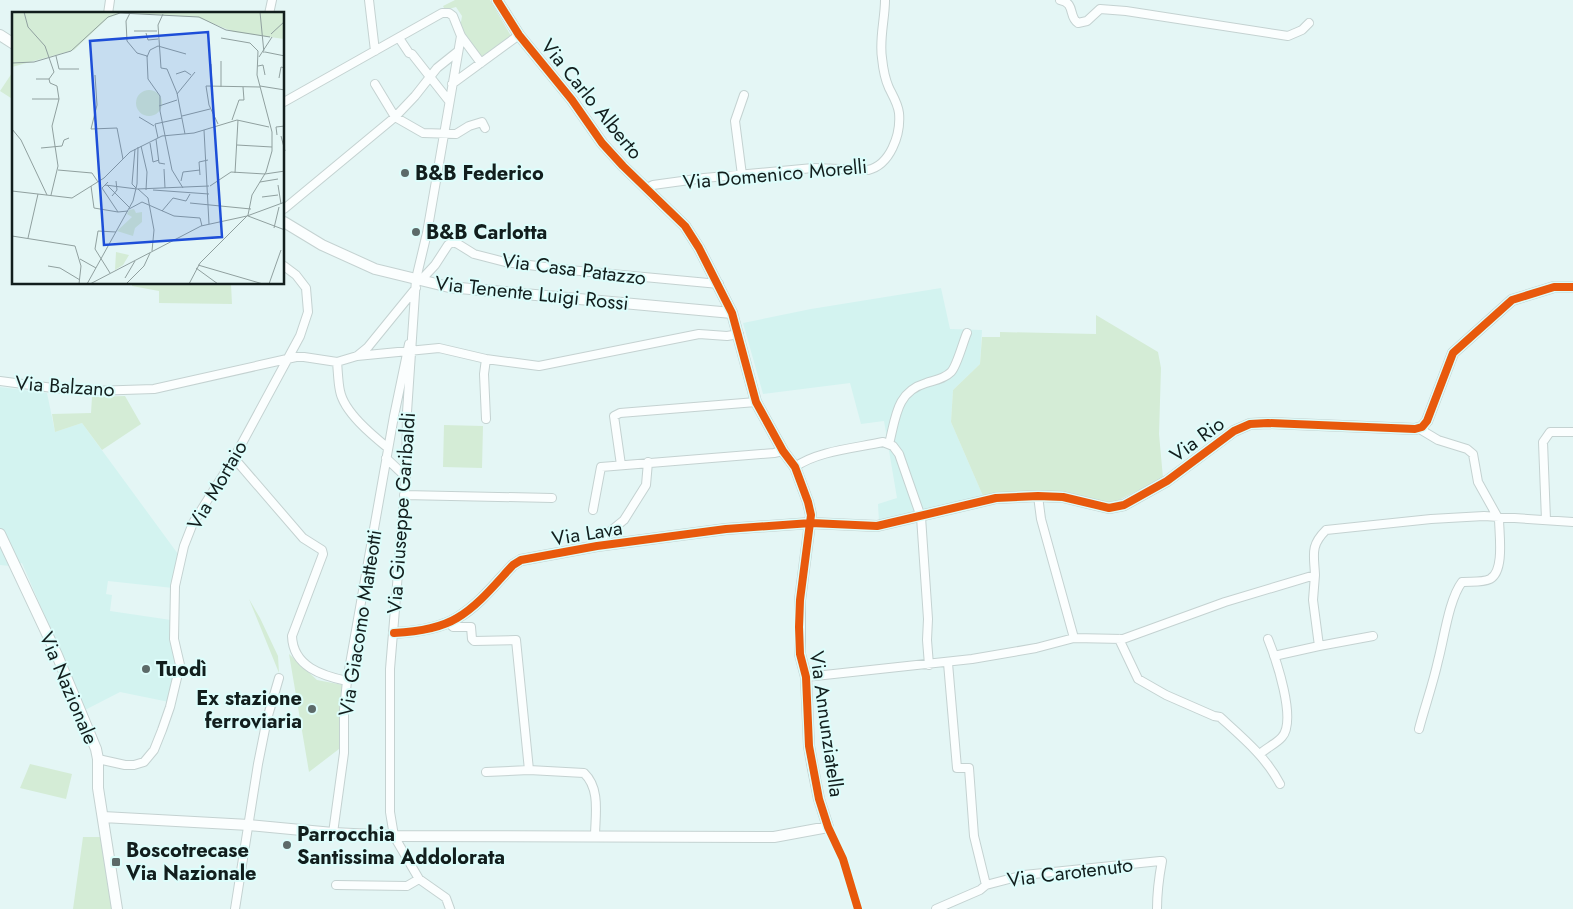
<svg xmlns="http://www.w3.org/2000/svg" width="1573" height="909" font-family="Jost,sans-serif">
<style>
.built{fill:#d3f3f0}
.green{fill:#d4ecd6}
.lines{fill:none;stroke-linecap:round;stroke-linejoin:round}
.street-casing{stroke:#c4d2d1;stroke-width:10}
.secondary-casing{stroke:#c4d2d1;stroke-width:12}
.street{stroke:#fbfefe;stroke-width:8}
.secondary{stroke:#fbfefe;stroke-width:10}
.cycleway-casing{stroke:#ddfdfb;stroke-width:11}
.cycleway{stroke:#e8590c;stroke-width:8}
.poi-dot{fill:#5c6a69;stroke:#ddfdfb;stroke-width:2}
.labels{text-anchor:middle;stroke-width:4;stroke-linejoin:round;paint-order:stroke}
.street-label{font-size:20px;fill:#121e1d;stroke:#ddfdfb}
.poi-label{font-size:20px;font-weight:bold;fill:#121e1d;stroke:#ddfdfb;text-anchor:start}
.inset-road{fill:none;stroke:#90a09f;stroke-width:1}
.view{fill:#1d4ed8;fill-opacity:0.15;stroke:#1d4ed8;stroke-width:2.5}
.inset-edge{fill:none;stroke:#121e1d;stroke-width:2.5}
</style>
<rect width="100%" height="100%" fill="#e4f6f5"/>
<!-- built -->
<path class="built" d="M941 288 950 329 982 330 980 364 953 390 951 422 983 496 879 522 878 504 897 498 884 421 861 424 850 383 763 394 743 323 811 309Z
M0 387 47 393 55 432 82 423 178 554 173 588 108 581 106 594 112 595 110 611 171 620 178 665 169 702 120 692 85 710 22 563 10 566 0 565Z"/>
<!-- green -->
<path class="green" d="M455 0H490L511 36 481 57 460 28 462 16 456 7 445 10 443 6Z
M14 70V100L0 91Z
M132 284H231L232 304 159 303V291L132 286Z
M1096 315 1158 352 1161 368 1159 434 1163 478 1113 503 1100 502 1068 493 1041 491 983 496 951 422 953 390 980 364 982 337H1000V332L1096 334Z
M125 396 141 424 102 450 82 423 55 432 52 414 91 413 92 397Z
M444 425 483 426 482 468 443 467Z
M249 599 260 618 278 656 279 673Z
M289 654 317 680 343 685 339 749 309 772Z
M30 764 72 774 66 799 20 788Z
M83 837H103L114 909H73Z"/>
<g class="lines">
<defs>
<path id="street" d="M369 0 375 51
M1060 0C1076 3 1068 17 1078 23L1087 21 1100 9 1126 11 1288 36 1302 30 1309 23
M108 14 110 0
M269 14 272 0
M399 38 409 53 412 54 449 101
M375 84 395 117 423 133 456 134 469 126 482 122 485 128
M452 84 519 35
M284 102 442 13H449L453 16 461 36 481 63
M742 175 735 121 744 95
M647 188 653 185 704 178 813 168 868 170C890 165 901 135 899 113 898 104 893 96 889 88 885 79 883 68 882 58 879 39 885 19 885 0
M284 209 395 117 415 96 437 68 457 52
M421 280 435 265 448 245 452 242 458 244 474 254 505 262 569 270 719 284
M357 356 439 348 486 359 539 366 699 334 727 336 739 334
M337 362C338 372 338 382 340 391 344 412 372 435 388 448
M0 381 53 388 92 391 154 389 296 357H304L337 362 357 356 368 347 416 288
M486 419 484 374 486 359
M1418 428 1438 440 1467 449 1473 454 1478 482 1497 516
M889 444C896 417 896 392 926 383 935 380 944 379 951 372 957 366 963 342 967 333
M234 458 303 538 322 550 323 554 292 636C293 667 323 676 347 681
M386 458 406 477
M621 465 614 416 620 413 756 402
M795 467C817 451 856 448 883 442L893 446 899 454 921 517 928 619 927 640 929 665
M404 495 552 498
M1038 496 1041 519 1074 638
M593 510 601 467 774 453 783 451
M1546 520 1543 442 1550 432H1573
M597 546 602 538 624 520 646 485 648 462
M1315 575 1313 600 1319 646
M448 622 453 627H471L472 639 474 641 516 640 529 770
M1119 639 1138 679 1166 695 1214 716 1220 717C1243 738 1266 757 1280 784
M1274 656 1319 646 1373 636
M948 663 957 768H969L974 836 986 885
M806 677 972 659 1036 648 1074 638 1123 639 1225 602 1315 575C1314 554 1310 546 1326 530L1431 519 1484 516 1573 522
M1419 729C1425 706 1433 684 1438 661 1444 639 1449 599 1462 582 1470 581 1482 583 1490 579 1505 571 1499 533 1499 518
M1260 754C1266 748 1276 744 1282 737 1297 720 1276 659 1268 639
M98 759 125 765H134L144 762 154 750 162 730 170 707 180 665 174 639 175 586 184 546 193 523 234 458 300 336 308 312 306 288 296 275 284 266
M486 772 529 770 584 773C601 789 595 816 595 837
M828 827 843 859 858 909
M333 833 344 753V710L347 681 394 416 409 344
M336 885 407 886 419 879
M235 909 258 764 267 719 279 678
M450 909 446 898 419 879 394 836 390 812V669L406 477 407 412 416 279 427 233 461 36
M936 909 980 890 986 885 1024 875 1160 861H1162C1159 877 1157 893 1157 909"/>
<path id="secondary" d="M0 35 14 44
M284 222 322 245 375 269 449 287 732 313
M0 534 57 655 96 749 98 759V788L117 909
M394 633C413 632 439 629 457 618 479 605 496 583 513 565L521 560 597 546 726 529 811 523 877 526 996 498 1038 496 1063 497 1109 508 1124 505 1167 481 1234 431 1250 424 1268 423 1415 429 1422 427 1427 421 1453 353 1512 300 1554 287H1573
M103 817 249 825 333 833 394 836 774 837 828 827 819 799 813 769 809 746 806 677 800 654V600L811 515 808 502 795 467 783 451 756 402 732 313 699 248 685 226 623 166 602 143 572 100 519 35 497 0"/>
</defs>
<!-- street casing -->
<use href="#street" class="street-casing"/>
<!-- secondary casing -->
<use href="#secondary" class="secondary-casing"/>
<!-- street -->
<use href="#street" class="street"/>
<!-- secondary -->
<use href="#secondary" class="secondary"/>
<defs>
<path id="cycleway" d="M497 0 519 35 572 100 602 143 623 166 685 226 699 248 732 313 756 402 783 451 795 467 808 502 811 515 800 600 799 627 800 654 806 677 809 746 819 799 828 827 843 859 858 909
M394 633C413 632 439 629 457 618 479 605 496 583 513 565L521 560 597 546 726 529 811 523 877 526 996 498 1038 496 1063 497 1109 508 1124 505 1167 481 1234 431 1250 424 1268 423 1415 429 1422 427 1427 421 1453 353 1512 300 1554 287H1573"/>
</defs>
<!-- cycleway casing -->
<use href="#cycleway" class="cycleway-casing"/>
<!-- cycleway -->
<use href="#cycleway" class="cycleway"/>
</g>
<!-- markers -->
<g class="poi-dot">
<circle cx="405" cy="173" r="5"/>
<circle cx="416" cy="232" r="5"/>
<circle cx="146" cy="669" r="5"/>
<circle cx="312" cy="709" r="5"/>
<circle cx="287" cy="845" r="5"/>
<rect x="111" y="857" width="10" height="10" rx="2.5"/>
</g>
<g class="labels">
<!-- street labels -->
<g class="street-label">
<text transform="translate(592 99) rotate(51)" y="7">Via Carlo Alberto</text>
<text transform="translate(775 174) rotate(-5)" y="7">Via Domenico Morelli</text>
<text transform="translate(574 269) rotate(7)" y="7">Via Casa Patazzo</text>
<text transform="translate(532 293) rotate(6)" y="7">Via Tenente Luigi Rossi</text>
<text transform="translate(65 386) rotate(4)" y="7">Via Balzano</text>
<text transform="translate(1197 439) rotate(-36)" y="7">Via Rio</text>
<text transform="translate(217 485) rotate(-60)" y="7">Via Mortaio</text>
<text transform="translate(401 513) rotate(-86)" y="7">Via Giuseppe Garibaldi</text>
<text transform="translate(587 533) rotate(-9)" y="7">Via Lava</text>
<text transform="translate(360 623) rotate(-81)" y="7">Via Giacomo Matteotti</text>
<text transform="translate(69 688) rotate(67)" y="7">Via Nazionale</text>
<text transform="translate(827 724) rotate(82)" y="7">Via Annunziatella</text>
<text transform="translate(1070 872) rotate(-7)" y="7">Via Carotenuto</text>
</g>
<!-- poi labels -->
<g class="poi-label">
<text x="415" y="180">B&amp;B Federico</text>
<text x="426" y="239">B&amp;B Carlotta</text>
<text x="156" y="676">Tuodì</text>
<text x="302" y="705" text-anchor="end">Ex stazione<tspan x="302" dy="23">ferroviaria</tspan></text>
<text x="297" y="841">Parrocchia<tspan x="297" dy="23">Santissima Addolorata</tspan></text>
<text x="126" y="857">Boscotrecase<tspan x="126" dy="23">Via Nazionale</tspan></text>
</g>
</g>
<!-- overview -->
<g transform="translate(12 12)">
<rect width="272" height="272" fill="#e4f6f5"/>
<path d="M0 0H272V27L222 20 185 5 110 1 96 6 62 38 0 55ZM124 91a13 13 0 1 1 26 0a13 13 0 1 1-26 0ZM122 197 124 201 130 200V210L123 216 121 224 105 219 120 205 115 202 117 198ZM104 240 117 243 111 253 103 258Z" fill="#d4ecd6"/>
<path class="inset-road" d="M12 0 16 15 33 34 42 60 37 67H24M248 0 252 41M118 1 114 9 115 29 125 41 135 44 136 67 148 84V99L160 158 171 176M151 2 146 13 149 56 155 57 165 81 173 122M122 19H145M134 21 136 28 146 27M259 22 273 9M146 34 174 42M253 40 273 44M44 44 47 57H67M135 45 138 38 146 34M247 45 260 25M0 51 22 50 59 39 96 5 108 1 187 5 214 18 258 25M199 52 200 75M246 54 251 53 253 63M164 62 173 59 179 63M83 63 85 93 79 117 105 116 111 147M267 66 269 55 273 56M37 67 38 71 45 74 47 87 40 114 46 154 39 183M248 74 273 78M209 75V49M165 82 183 60M20 87H47M147 94 165 88M170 104 198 97M127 105 142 114M220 108 227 88H232L231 75M206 112 197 93 194 74 248 75M0 117 9 128 35 183M192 118 197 212M265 123 264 115 273 114M269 124 273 139M146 126 143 112 170 106M144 127 147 151 153 152M138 131 141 150 147 148M225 133 260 135M129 134 135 160 134 178M29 136 50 134 52 128 57 126M123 137 120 172 124 176M152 157 153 176M46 158 80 161 86 170M223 161 226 108M253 162 273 159M188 163 187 150 196 148M169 169 171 160 188 158M96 170 90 176 106 200 116 199M248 170 266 167M93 173 125 177 197 174M95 173 118 196M266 173 269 192M79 174 82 196 106 200M198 174 219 160 253 162M126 177 136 186 142 218 140 239M141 178 197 182M0 179 60 186 92 166 118 140 150 124 182 121 225 108 257 115M100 184 105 178 104 169M250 185 266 183M178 191 239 197M117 197 130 190 162 204 188 206 190 214M150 199 161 186 174 189 178 182M236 204 273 218M262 216 267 195M0 224 63 234 69 254 67 272M16 226 26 182M68 247 84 256M186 253 251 272M36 254 48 256 68 268M184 256 206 272M98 261 83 237 86 219 104 220M113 266 123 249M75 272 121 189 125 172 126 135M78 272 189 214 235 204 273 190M114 272 132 254 138 241M177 272 188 251 236 203 240 183 254 160 260 139V120L245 63 246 39 238 31 209 26M257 272 269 238"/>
<path class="view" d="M196 20 210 225 92 233 78 29Z"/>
<rect width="272" height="272" class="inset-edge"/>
</g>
</svg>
